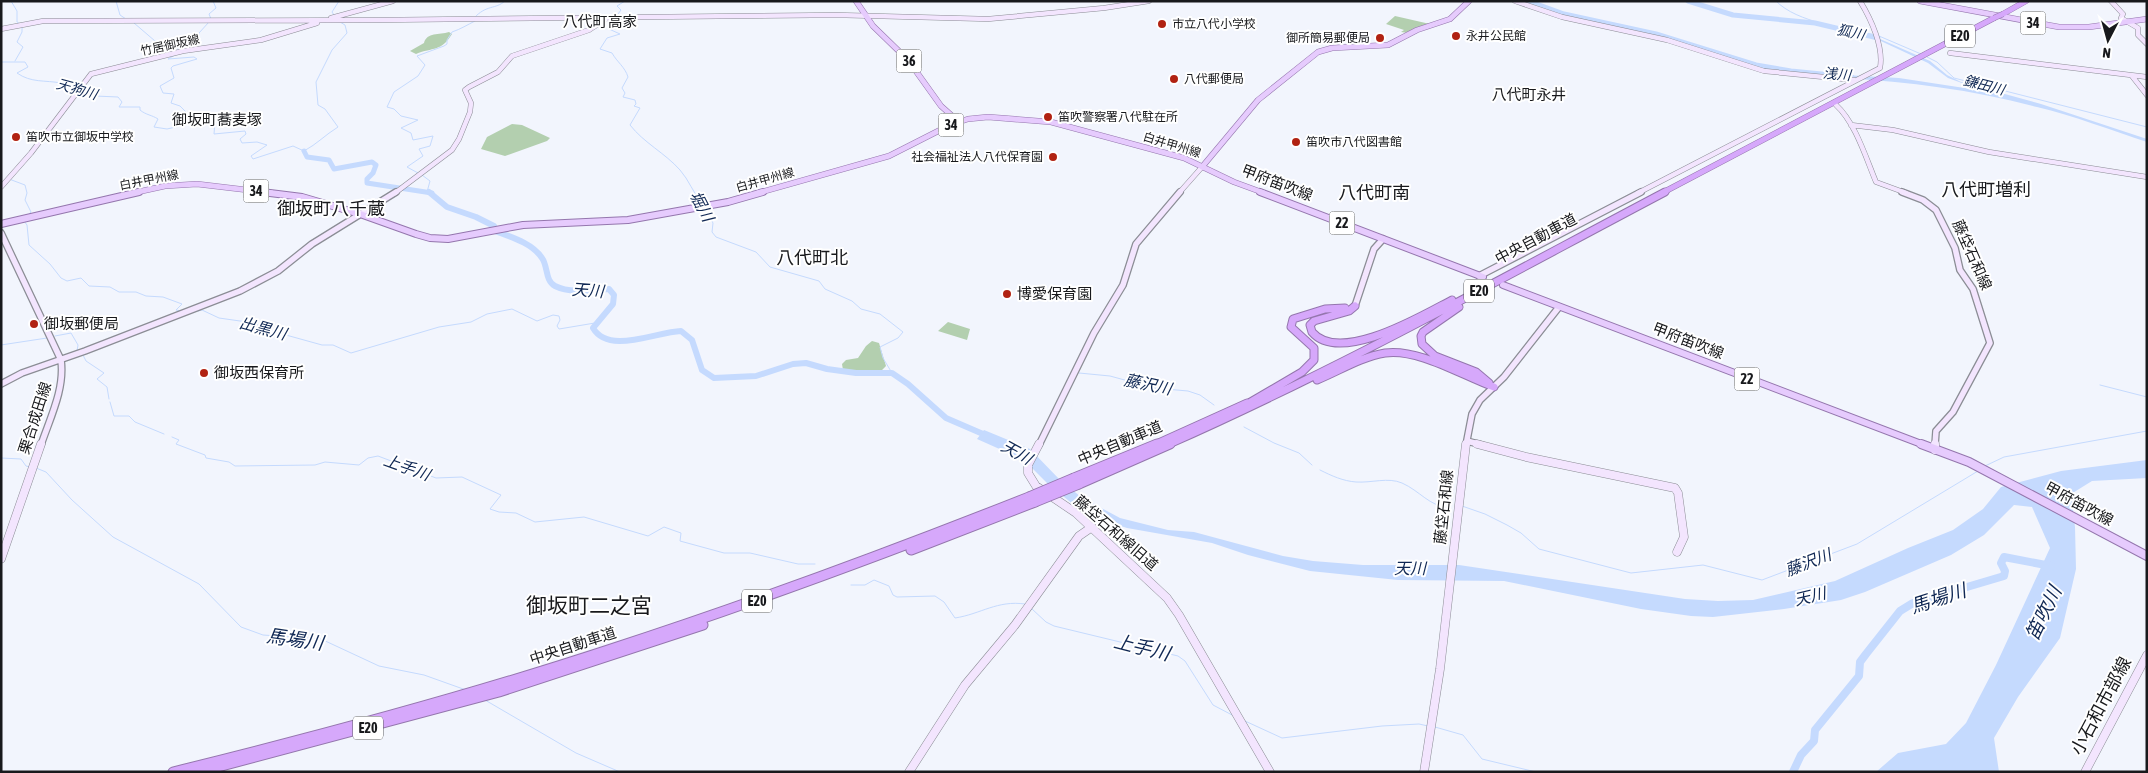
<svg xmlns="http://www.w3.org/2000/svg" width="2148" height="773" font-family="'Asap Condensed','Noto Sans JP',sans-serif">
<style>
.green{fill:#b3cfaf}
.water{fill:#c5dafe}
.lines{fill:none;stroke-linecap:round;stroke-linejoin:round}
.stream{stroke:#c5dafe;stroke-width:1}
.river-far2{stroke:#c5dafe;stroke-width:5}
.river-far1{stroke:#c5dafe;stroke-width:6}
.river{stroke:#c5dafe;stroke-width:8}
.secondary-far2-casing{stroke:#8b8d95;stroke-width:5.5}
.secondary-far1-casing{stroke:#8b8d95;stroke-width:8}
.secondary-casing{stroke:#8b8d95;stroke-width:9}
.primary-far2-casing{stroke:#9476ad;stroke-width:6}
.primary-far1-casing{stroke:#9476ad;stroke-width:8}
.primary-casing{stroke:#9476ad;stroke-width:10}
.highway-far2-casing{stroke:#9476ad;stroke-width:6}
.highway-far1-casing{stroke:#9476ad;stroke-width:9}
.highway-casing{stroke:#9476ad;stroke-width:11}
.secondary-far2{stroke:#f3e5fe;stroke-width:4.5}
.secondary-far1{stroke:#f3e5fe;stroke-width:5.5}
.secondary{stroke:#f3e5fe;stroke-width:8}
.primary-far2{stroke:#e6cbfd;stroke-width:5}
.primary-far1{stroke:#e6cbfd;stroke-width:6}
.primary{stroke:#e6cbfd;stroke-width:8}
.highway-far2{stroke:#d6a8fb;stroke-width:5}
.highway-far1{stroke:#d6a8fb;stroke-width:7}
.highway{stroke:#d6a8fb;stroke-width:9}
.highway-bridge-far1-casing{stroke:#9476ad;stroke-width:6;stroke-linecap:butt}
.highway-bridge-casing{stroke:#9476ad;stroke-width:11;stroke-linecap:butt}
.highway-bridge-far1{stroke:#d6a8fb;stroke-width:5}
.highway-bridge{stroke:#d6a8fb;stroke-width:9}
.poi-dot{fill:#b12212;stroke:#fff;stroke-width:2}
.labels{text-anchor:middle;stroke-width:4;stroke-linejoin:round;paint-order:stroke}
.far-poi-label{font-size:12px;fill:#18191c;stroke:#fff;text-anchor:start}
.far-street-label{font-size:12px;fill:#18191c;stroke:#fff}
.shield{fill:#fff;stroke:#5d5e60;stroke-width:1}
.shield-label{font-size:14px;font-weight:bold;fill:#18191c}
.far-water-label{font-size:14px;font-style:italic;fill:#102854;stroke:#fff}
.far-quarter-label{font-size:15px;fill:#18191c;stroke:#fff}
.street-label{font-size:15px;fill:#18191c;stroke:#fff}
.poi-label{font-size:15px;fill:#18191c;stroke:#fff;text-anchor:start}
.water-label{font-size:16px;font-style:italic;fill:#102854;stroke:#fff}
.quarter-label{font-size:18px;fill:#18191c;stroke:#fff}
.near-street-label{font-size:18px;fill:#18191c;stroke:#fff}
.near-water-label{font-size:19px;font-style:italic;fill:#102854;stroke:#fff}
.near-quarter-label{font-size:21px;fill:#18191c;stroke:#fff}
</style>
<rect width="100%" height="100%" fill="#f2f5fd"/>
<!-- green -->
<path class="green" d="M1395 16 1430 24 1408 33 1401 32 1404 30 1386 24Z
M449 32 452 34C441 52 433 47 416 54L410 51 424 43C427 32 439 35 449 32Z
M512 124 522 125 550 138 547 141 505 156 481 149 487 137Z
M948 322 970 329 967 340 938 331Z
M872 341 879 343 886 366 880 372H853L843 370 842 364 846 360 858 358 866 346Z"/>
<!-- water -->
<path class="water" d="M1871 35 1930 61 1947 75 1961 82 2041 104 2147 139V142C2111 130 2074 116 2037 107 1974 90 1910 82 1844 78V75L1899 78 1984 91 1948 78 1928 63 1870 36Z
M984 430 1030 449 1060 480 1081 497 1120 518 1168 530 1194 532 1283 556 1313 561 1363 565H1459L1685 599 1718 601 1753 600 1835 581 1908 548 1953 530 1983 509 2001 487 2061 471 2147 460V478L2092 481 2071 494 2075 527 2076 569 2060 638 2018 697 1994 738 1999 772H1876L1898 753 1946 744 1966 723 1996 665 2050 548 2032 507 2014 505 1984 535 1951 555 1865 592 1841 600 1784 609 1713 617 1691 616 1641 609 1504 581 1398 580 1310 571 1248 555 1212 543 1127 528 1102 520 1074 505 1048 484 1024 460 977 439Z"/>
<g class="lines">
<!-- stream -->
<path class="stream" d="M11 1 17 11V22L20 24
M116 1 120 15 126 19
M1776 1C1797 23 1846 28 1875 35
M334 15 332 12 339 1
M619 16 618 14 621 10 617 6 625 1
M474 18C487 4 495 10 505 1
M211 19 209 14 216 8 213 1
M619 19 615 23 618 25 609 29 620 34 607 38 600 49 612 53C617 62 625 67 628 77L622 88 625 93 623 97 635 100 636 104 634 106 640 108 630 125C644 143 665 153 680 170 689 180 693 193 702 203
M134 23 155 41 182 50
M1879 36 1921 54
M185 49 199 37V33L209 22
M175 55 168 59 194 57 197 59 173 66 171 68 174 78 160 86 163 93 174 94 171 103 180 106 188 114 186 117 176 121 177 125 212 121 215 122 214 134 245 131 246 134 240 139 242 143 257 142 267 145 251 156 253 159 293 146 304 151C317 144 325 135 338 127L325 109 318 105 316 82 332 50 347 33 345 25 340 22
M1927 57 1937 62 1954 78 2147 127
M15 61 23 47 17 42 22 32V27
M1 62H25L28 67 17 73C31 83 45 80 61 83 67 84 72 87 77 89
M81 90 95 96 118 97 122 102 119 107H140V110C146 115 152 115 158 119L154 127 167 129 180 126
M418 173 407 167 423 156 419 149 430 146 433 136 413 140 411 133 401 128 418 120 401 116 394 109 387 107 394 92 418 76 425 65 417 56 444 46 447 44V40L452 32C461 29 467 25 475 21
M422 175 430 181 427 192
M9 179 25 185 27 193 25 200 31 212 29 214
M705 209 713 223 712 232 716 237 756 252 770 267 819 281 825 289 852 301 861 309 880 314 903 332 898 338 880 347 883 358 892 373
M24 221 27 225 29 245 50 264 61 278 67 281 81 278 89 286 110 287 119 292H136L146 296 163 297 182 304 176 310 181 311
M198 311 202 310 219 318 254 323 268 330 322 345H333L351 353 439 327 471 322 487 314 512 309 537 321 553 315 559 316 560 320 557 326 559 329 595 323
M55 336 71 333 78 345 77 351
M1 345 47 338
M83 355 86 361 104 373 97 379 107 387 109 399
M1079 373 1110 376 1154 388 1188 391 1200 395 1214 405
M2100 385 2147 397
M110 402 114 416H129L135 422 164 434
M1244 427 1274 443 1299 453 1312 465
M172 437 179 440 176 444 205 455 206 458 229 462 235 466 315 465 325 462 359 465 368 458 378 456 436 478 462 477 501 495 490 509 499 512 516 513 535 522 584 517 648 536 664 527 681 533 680 541 724 553H750L798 564H815
M1 458 21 459 26 466 30 467
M1985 466 2004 457 2147 431
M36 468 46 472 72 500 113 537 199 584 241 627 263 635 321 639 379 666 424 675 466 690
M1320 470C1332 476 1343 481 1356 482 1372 483 1388 477 1402 483 1420 491 1429 506 1449 508
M1462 506 1485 514 1507 525 1521 533 1539 549 1631 573 1703 565 1762 580 1857 544 1978 471
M851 585H865L874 580 889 586 893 595 897 597 935 596 944 602 955 618C981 614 997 600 1025 604
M1032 609 1046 622 1054 626 1178 656 1185 661 1213 705 1234 716
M485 700 576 753 620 772
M1245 721 1282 738 1382 726 1419 724 1428 726
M1435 727 1463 735 1482 759 1536 772"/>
<!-- river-far2 -->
<path class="river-far2" d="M1528 1 1564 14 1656 34 1756 65 1791 71 1852 77
M1688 1 1733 15 1815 23 1878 38
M304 151 307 157 329 160 334 169 372 162 376 165 373 173 367 179V183L432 193"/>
<!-- river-far1 -->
<path class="river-far1" d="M429 192 447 207 476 217 494 226 495 231C511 237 532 243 542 258 548 266 545 281 555 286 571 294 592 290 609 289L614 295 613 304 593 328C609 355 655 332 681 331L692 340 702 370 714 378 756 376 793 364 806 363 827 369 856 373H892L908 384 946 418 990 437"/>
<!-- river -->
<path class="river" d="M1793 772 1801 755 1814 741 1815 730 1859 676 1860 662 1866 654 1900 611 1913 603 2004 576 2005 571 2001 563 2004 557 2051 566"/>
<defs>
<path id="secondary-far2" d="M1515 1 1562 17 1667 40 1764 71 1854 80
M2111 1 2123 14 2121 18 2138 28V35L2147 44
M331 18 393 1
M1 29 43 21 381 20 837 15 988 19 1104 8 1149 1
M1950 53 2147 77
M2132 76 2147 95
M1836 105C1855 122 1866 158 1876 182L1906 193
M1851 125 1893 130 1989 152 2147 177
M1 187 31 153 91 74 183 51 261 40 317 23
M395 193 452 150 459 139 470 112 471 103 465 90 469 87 498 72 512 56 589 30 609 17
M1179 193 1202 167
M1638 193 1880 68C1884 47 1871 19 1860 1"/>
<path id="secondary-far1" d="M1902 192 1923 200 1936 210 1955 248 1960 270 1973 289 1990 343 1953 412 1936 431 1935 445
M1 233 61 360C65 389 50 418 41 445
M1479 276 1641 192
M1355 306 1374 249 1383 239
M1 384 22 373 85 351 240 291 278 271 312 244 396 192
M1467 441 1482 445
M1039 445 1094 333 1123 285 1136 244 1180 192
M1466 445 1472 414 1480 400 1504 377 1559 307"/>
<path id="secondary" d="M1039 444 1028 465V473L1036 486 1076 513 1167 598 1179 615 1270 772
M1477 444 1526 457 1675 488 1678 493 1684 537 1677 552
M1935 450V444
M1 559 41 444
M909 772 965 685 1015 625 1079 536 1092 527
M1424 772 1440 669 1466 444
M2085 772 2147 655"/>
<path id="primary-far2" d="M856 1 873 26 908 60 941 106 959 122
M1920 1 2059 27H2089L2147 19
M1202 167 1258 100 1318 52 1332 48 1388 45 1417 30 1450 19 1469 1
M133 193 165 186 197 184 272 193
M758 193 889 156 950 125 968 119 988 117 1051 122 1184 158 1234 182 1264 193"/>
<path id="primary-far1" d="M262 192 302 197 360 214 416 234 430 238 448 239 523 225 628 220 728 202 763 192
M1260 192 1483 277
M1 224 139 192
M1503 285 1924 445"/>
<path id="primary" d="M1921 444 1969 462 2147 556"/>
<path id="highway-far2" d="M2003 14 2026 1
M1662 193 1994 18"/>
<path id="highway-far1" d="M1355 306 1349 311 1314 321 1310 325 1312 332C1340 365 1423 315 1452 300
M1459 307 1423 332 1421 336 1422 344 1435 356 1476 372 1489 383
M1317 380C1339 371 1361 357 1385 353 1418 348 1463 376 1494 387
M1249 403 1302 372 1314 360V348L1291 327 1293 319 1325 309 1345 308
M1154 445 1247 403
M1167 445C1337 370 1500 279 1665 192"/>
<path id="highway" d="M1074 478 1157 444
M1079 484 1170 444
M911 550 1035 502
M173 772C319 736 465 697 608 650 750 604 890 552 1029 497
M199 772 499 692 703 625"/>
</defs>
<!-- secondary-far2 casing -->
<use href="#secondary-far2" class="secondary-far2-casing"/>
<!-- secondary-far1 casing -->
<use href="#secondary-far1" class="secondary-far1-casing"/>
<!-- secondary casing -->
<use href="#secondary" class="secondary-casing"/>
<!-- primary-far2 casing -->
<use href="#primary-far2" class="primary-far2-casing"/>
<!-- primary-far1 casing -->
<use href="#primary-far1" class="primary-far1-casing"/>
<!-- primary casing -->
<use href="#primary" class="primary-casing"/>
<!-- highway-far2 casing -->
<use href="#highway-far2" class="highway-far2-casing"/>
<!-- highway-far1 casing -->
<use href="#highway-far1" class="highway-far1-casing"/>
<!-- highway casing -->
<use href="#highway" class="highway-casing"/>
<!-- secondary-far2 -->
<use href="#secondary-far2" class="secondary-far2"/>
<!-- secondary-far1 -->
<use href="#secondary-far1" class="secondary-far1"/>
<!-- secondary -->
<use href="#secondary" class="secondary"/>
<!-- primary-far2 -->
<use href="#primary-far2" class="primary-far2"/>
<!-- primary-far1 -->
<use href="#primary-far1" class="primary-far1"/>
<!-- primary -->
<use href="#primary" class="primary"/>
<!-- highway-far2 -->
<use href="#highway-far2" class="highway-far2"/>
<!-- highway-far1 -->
<use href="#highway-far1" class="highway-far1"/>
<!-- highway -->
<use href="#highway" class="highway"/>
<defs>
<path id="highway-bridge-far1" d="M1994 18 2003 14"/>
<path id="highway-bridge" d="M1029 497 1074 478
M1035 502 1079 484"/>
</defs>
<!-- highway-bridge-far1 casing -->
<use href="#highway-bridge-far1" class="highway-bridge-far1-casing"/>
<!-- highway-bridge casing -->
<use href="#highway-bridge" class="highway-bridge-casing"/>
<!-- highway-bridge-far1 -->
<use href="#highway-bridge-far1" class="highway-bridge-far1"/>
<!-- highway-bridge -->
<use href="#highway-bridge" class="highway-bridge"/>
</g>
<!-- markers -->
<g class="poi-dot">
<circle cx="1162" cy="24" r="5"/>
<circle cx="1456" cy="36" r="5"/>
<circle cx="1380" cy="38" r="5"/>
<circle cx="1174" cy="79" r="5"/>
<circle cx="1048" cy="117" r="5"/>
<circle cx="16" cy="137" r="5"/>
<circle cx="1296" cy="142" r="5"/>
<circle cx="1053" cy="157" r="5"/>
<circle cx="1007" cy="294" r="5"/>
<circle cx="34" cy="324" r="5"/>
<circle cx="204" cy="373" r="5"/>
</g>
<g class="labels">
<!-- far-poi labels -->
<g class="far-poi-label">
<text x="1172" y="28">市立八代小学校</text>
<text x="1466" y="40">永井公民館</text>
<text x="1370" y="42" text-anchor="end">御所簡易郵便局</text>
<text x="1184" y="83">八代郵便局</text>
<text x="1058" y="121">笛吹警察署八代駐在所</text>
<text x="26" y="141">笛吹市立御坂中学校</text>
<text x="1306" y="146">笛吹市八代図書館</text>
<text x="1043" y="161" text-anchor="end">社会福祉法人八代保育園</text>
</g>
<!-- far-street labels -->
<g class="far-street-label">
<text transform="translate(170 45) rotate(-12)" y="4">竹居御坂線</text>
<text transform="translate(1172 145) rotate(17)" y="4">白井甲州線</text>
<text transform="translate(149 180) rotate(-11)" y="4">白井甲州線</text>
<text transform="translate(765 180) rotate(-16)" y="4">白井甲州線</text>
</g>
<!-- shield labels -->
<g class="shield">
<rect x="2020.5" y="11.5" width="25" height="23" rx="4"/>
<rect x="1945" y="24.5" width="30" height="23" rx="4"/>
<rect x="896.5" y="49.5" width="25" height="23" rx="4"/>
<rect x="938.5" y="113.5" width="25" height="23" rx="4"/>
<rect x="243.5" y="179.5" width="25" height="23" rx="4"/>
<rect x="1329.5" y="211.5" width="25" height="23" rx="4"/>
<rect x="1464" y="279.5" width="30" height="23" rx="4"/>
<rect x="1734.5" y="367.5" width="25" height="23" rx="4"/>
<rect x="742" y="589.5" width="30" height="23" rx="4"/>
<rect x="353" y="716.5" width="30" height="23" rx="4"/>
</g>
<g class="shield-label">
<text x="2033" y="28">34</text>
<text x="1960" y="41">E20</text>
<text x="909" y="66">36</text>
<text x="951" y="130">34</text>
<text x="256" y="196">34</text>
<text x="1342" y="228">22</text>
<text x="1479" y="296">E20</text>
<text x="1747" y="384">22</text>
<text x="757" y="606">E20</text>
<text x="368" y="733">E20</text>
</g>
<!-- far-water labels -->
<g class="far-water-label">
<text transform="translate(1851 32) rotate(12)" y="5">狐川</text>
<text transform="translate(1837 74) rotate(5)" y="5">浅川</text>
<text transform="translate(1984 85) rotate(14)" y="5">鎌田川</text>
<text transform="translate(77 89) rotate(16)" y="5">天狗川</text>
</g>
<!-- far-quarter labels -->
<g class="far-quarter-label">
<text x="600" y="27">八代町高家</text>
<text x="1529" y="100">八代町永井</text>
<text x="217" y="125">御坂町蕎麦塚</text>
</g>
<!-- street labels -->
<g class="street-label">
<text transform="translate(1277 183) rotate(21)" y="5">甲府笛吹線</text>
<text transform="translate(1536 239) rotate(-28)" y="5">中央自動車道</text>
<text transform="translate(1972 255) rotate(66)" y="5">藤垈石和線</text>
<text transform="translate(1688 341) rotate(21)" y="5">甲府笛吹線</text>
<text transform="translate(35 418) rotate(-72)" y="5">栗合成田線</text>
<text transform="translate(1120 443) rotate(-23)" y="5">中央自動車道</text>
<text transform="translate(2079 504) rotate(28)" y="5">甲府笛吹線</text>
<text transform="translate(1444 507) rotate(-84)" y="5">藤垈石和線</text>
<text transform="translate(1116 533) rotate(41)" y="5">藤垈石和線旧道</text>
<text transform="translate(573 646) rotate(-18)" y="5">中央自動車道</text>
</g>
<!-- poi labels -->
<g class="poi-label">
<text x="1017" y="299">博愛保育園</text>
<text x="44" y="329">御坂郵便局</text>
<text x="214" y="378">御坂西保育所</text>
</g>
<!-- water labels -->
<g class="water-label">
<text transform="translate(702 206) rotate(62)" y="6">堀川</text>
<text transform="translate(588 290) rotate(4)" y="6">天川</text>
<text transform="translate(263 328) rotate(15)" y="6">出黒川</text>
<text transform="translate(1148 384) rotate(12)" y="6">藤沢川</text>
<text transform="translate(1017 452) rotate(29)" y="6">天川</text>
<text transform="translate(407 467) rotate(20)" y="6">上手川</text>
<text transform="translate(1808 562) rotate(-21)" y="6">藤沢川</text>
<text x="1410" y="574">天川</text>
<text transform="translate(1810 596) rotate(-13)" y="6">天川</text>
</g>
<!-- quarter labels -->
<g class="quarter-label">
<text x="1986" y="196">八代町増利</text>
<text x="1374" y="199">八代町南</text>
<text x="331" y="215">御坂町八千蔵</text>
<text x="812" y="264">八代町北</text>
</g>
<!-- near-street labels -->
<g class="near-street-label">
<text transform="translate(2101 706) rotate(-62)" y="6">小石和市部線</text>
</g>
<!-- near-water labels -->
<g class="near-water-label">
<text transform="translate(1938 598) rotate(-18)" y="7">馬場川</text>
<text transform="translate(2043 613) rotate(-64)" y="7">笛吹川</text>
<text transform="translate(295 639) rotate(8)" y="7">馬場川</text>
<text transform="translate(1142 647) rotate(14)" y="7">上手川</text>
</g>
<!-- near-quarter labels -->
<g class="near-quarter-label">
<text x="589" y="613">御坂町二之宮</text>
</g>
</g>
<!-- border -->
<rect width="2148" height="773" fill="none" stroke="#18191c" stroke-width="5"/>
<!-- north arrow -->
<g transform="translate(2108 40) rotate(186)" stroke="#ffffff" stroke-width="4" paint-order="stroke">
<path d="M0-4L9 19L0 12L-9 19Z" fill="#18191c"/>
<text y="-8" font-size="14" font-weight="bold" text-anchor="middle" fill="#18191c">N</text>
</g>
</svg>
